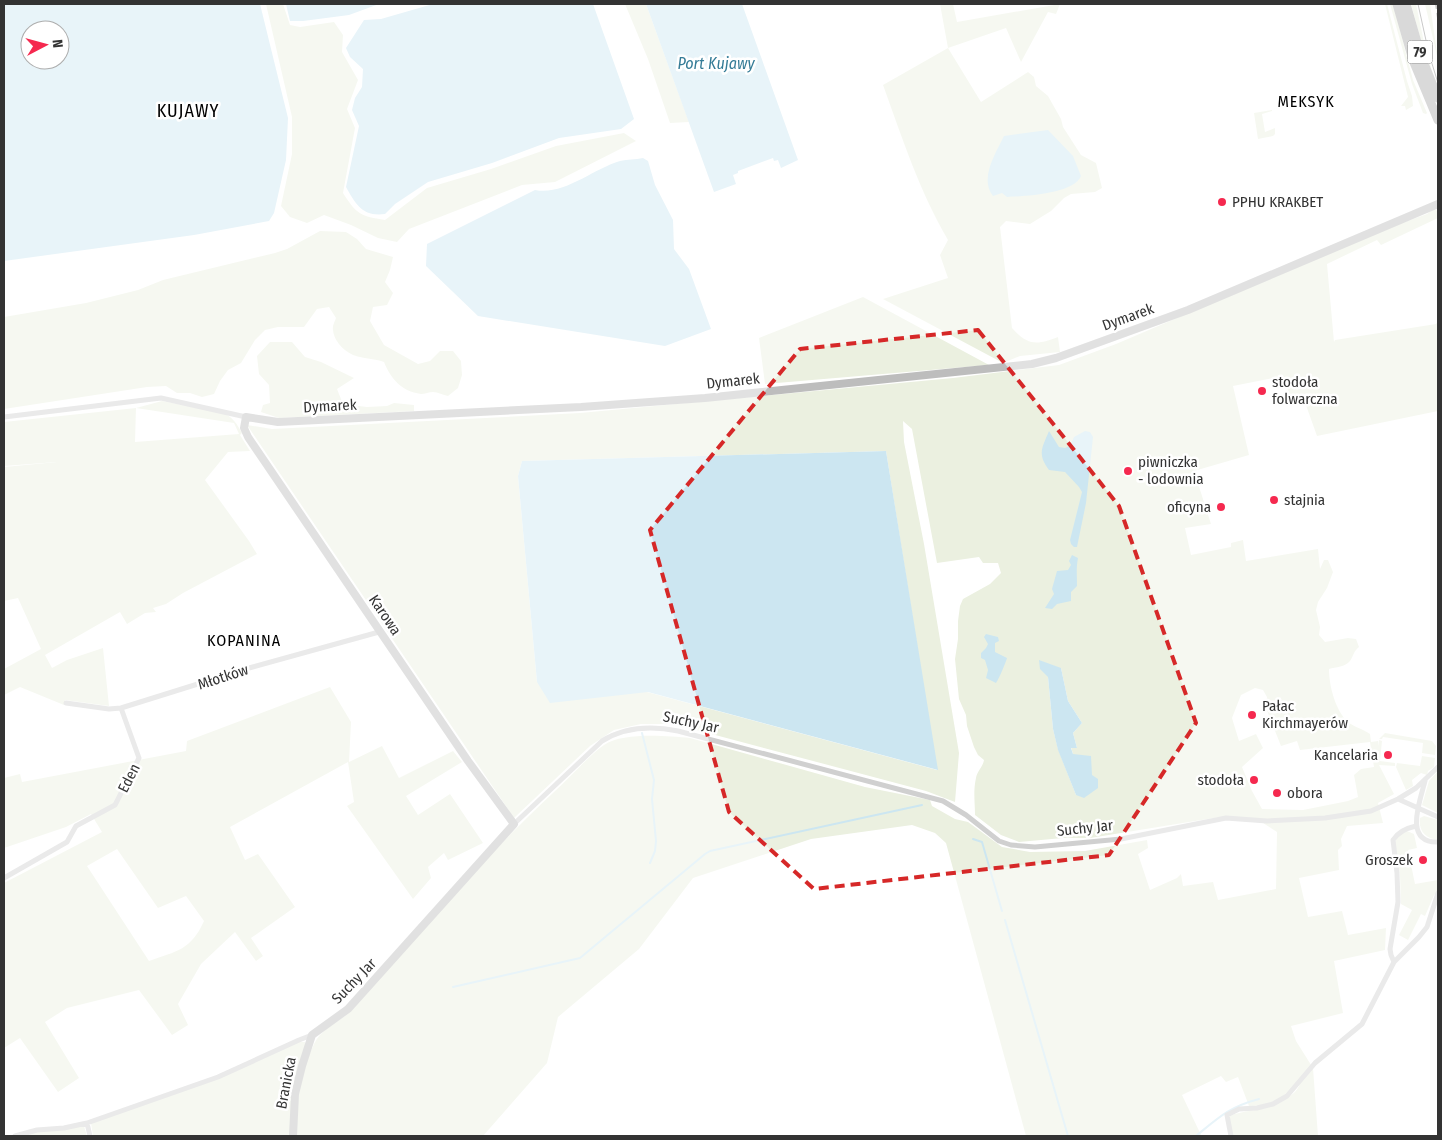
<svg xmlns="http://www.w3.org/2000/svg" width="1442" height="1140" font-family="'Fira Sans Condensed',sans-serif">
<style>
.green{fill:#ebf0e0;fill-rule:evenodd}
.water{fill:#cce6f1;fill-rule:evenodd}
.lines{fill:none;stroke-linecap:round;stroke-linejoin:round}
.stream{stroke:#cce6f1;stroke-width:2}
.street{stroke:#d0d0d0;stroke-width:5}
.secondary{stroke:#bdbdbd;stroke-width:8}
.primary{stroke:#ababab;stroke-width:9}
.tram{stroke:#888;stroke-width:1}
.rail{stroke:#888;stroke-width:2;stroke-dasharray:5 4;stroke-linecap:butt}
.marked{fill:none;stroke:#d62828;stroke-width:4;stroke-dasharray:10 6;stroke-linejoin:round}
.poi-dot{fill:#f5294f;stroke:#fff;stroke-width:2}
.labels{text-anchor:middle;stroke-width:5;stroke-linejoin:round;paint-order:stroke}
.shield{fill:#fff;stroke:#707070;stroke-width:1}
.shield-label{font-size:14px;font-weight:bold;fill:#333}
.poi-label{font-size:15px;fill:#333;stroke:#fff;text-anchor:start}
.street-label{font-size:15px;fill:#333;stroke:#fff}
.water-label{font-size:16px;font-style:italic;fill:#357c97;stroke:#fff}
.neighbourhood-label{font-size:16px;letter-spacing:1px;fill:#000;stroke:#fff}
.quarter-label{font-size:18px;letter-spacing:1px;fill:#000;stroke:#fff}
</style>
<rect width="100%" height="100%" fill="#fff"/>
<!-- green -->
<path class="green" d="M266 4H283L290 25 300 27 334 22 343 35 342 52 358 80 347 109 355 128 343 193C357 215 361 216 385 220L427 188 491 169 556 146 624 133 636 141 555 182 522 185 409 229 397 242 378 238 351 225 324 215 307 223 290 217 281 206 292 154V117Z
M625 4H646L689 122 670 123 648 59Z
M940 4H953L957 22 1060 4 1056 14 1048 12 1021 62 1006 28 948 48 981 102 1028 72 1034 77 1036 86 1048 96 1061 119 1063 127 1081 155 1096 163 1102 188 1095 192 1071 194 1064 198 1051 211 1030 224 1006 221 1000 227 1012 328C1028 346 1037 345 1058 337L1060 352 1020 356 1003 363 883 299 948 278 940 255 948 240C919 190 903 140 883 85L948 48Z
M1385 4H1387L1407 81 1412 96 1413 106 1406 110 1405 106H1401L1408 97Z
M1390 4H1393L1413 80 1427 113 1426 114 1423 113 1412 84Z
M1411 4H1416L1425 47 1433 74 1423 48Z
M1425 4H1430L1438 60Z
M1272 110V111L1262 114 1265 132 1275 128V134L1273 136 1258 139 1254 113Z
M1433 209 1438 211V218L1381 245 1377 240 1327 264 1334 342 1335 340 1436 324 1438 321V411L1317 436 1302 394H1289L1283 376 1233 386 1249 455 1194 471 1211 524 1185 528 1191 555 1231 547V543L1243 540 1246 561 1318 549 1320 569 1324 560H1328L1333 572 1327 588 1318 602 1316 610 1320 627 1319 635 1325 642 1348 638 1356 639 1359 647C1353 652 1354 655 1350 661 1345 667 1336 667 1329 669 1329 685 1335 710 1348 722 1354 727 1363 729 1370 734L1371 742 1378 741V746L1379 740 1382 741 1380 761 1395 763V766L1379 765 1394 794 1378 803 1383 823 1347 826 1341 839 1342 846 1338 850 1339 870 1299 878 1308 917 1342 911 1348 935 1386 928 1385 950 1334 961 1343 1013 1291 1026 1296 1041 1313 1068 1318 1136H1232L1229 1116C1250 1108 1266 1113 1287 1098 1293 1094 1297 1091 1300 1084 1292 1085 1290 1091 1284 1095 1274 1103 1262 1106 1249 1106L1238 1077 1226 1082 1221 1076 1182 1095 1201 1135 1199 1136H1026L946 843 935 833 912 825 811 839 693 878 639 949 558 1017 547 1063 483 1136H296C296 1105 300 1072 314 1044 322 1027 341 1022 353 1009 417 935 482 859 554 792 570 778 587 757 604 745 623 732 667 736 690 738L865 787 930 800 932 806 955 819 968 822 1002 847 1030 852 1085 851 1147 840 1148 848 1138 854 1150 890 1177 878 1181 874 1183 886 1213 882 1218 900 1276 889 1277 832 1260 821 1247 817H1220L1090 838H1063L1019 842 1001 835 975 815C975 803 973 791 976 778 977 771 983 767 984 760L978 755 974 747 967 726 966 715 959 699 955 659 958 639V621L960 606 963 599 990 584 1001 573 998 563H983L979 557 937 563 912 429 903 421 904 442 924 544 959 753 955 802 926 791 674 724H641L614 730 590 746 514 818 247 425 272 429 580 413 953 378 1059 365 1116 344 1388 228 1427 214ZM886 451 937 770 647 692 537 682 518 476 522 461ZM1061 668 1068 701 1082 723 1073 733 1077 748 1071 747 1073 754 1092 775 1076 795 1058 749 1053 729 1048 677ZM1255 688 1263 690 1267 697 1266 708 1281 746 1297 741 1300 750 1370 742 1374 767 1361 769 1354 775 1358 797 1348 801 1303 810 1262 809 1252 791 1242 767 1263 748 1256 734 1239 741 1232 718 1241 695Z
M320 231 346 232 357 239 366 249 393 257 390 270 385 282 393 293 387 305 373 307 370 321 384 345 418 364 430 361 440 351H453L461 361 462 375 458 388 448 396C443 395 438 392 433 392 429 392 425 394 421 394 401 391 391 379 384 362 376 359 369 359 360 357 348 355 334 343 333 330 332 326 335 321 336 318L329 307 317 309 304 327H278L265 330 255 340 241 363 228 370 220 381 214 394 202 397 190 393H177L166 386 147 387 4 409V317L86 303 138 290 163 280 275 253 287 249Z
M863 297 989 365 765 384 759 338Z
M270 342H292L305 357 321 362 354 378 337 389 343 404 367 407 387 406 394 403 414 405V411L279 418 261 412 263 405 270 403 269 385 259 374 257 356Z
M162 401 223 413C233 417 237 424 242 433L240 435 250 451 228 452 205 480 249 541 257 554 183 593 166 604 153 608 156 612 145 613 127 624 120 612 45 655 52 668 67 660 103 648 109 706 65 700 64 705 20 687 4 695V669L41 649 18 598 4 601V467L57 462 4 466V422L136 408ZM136 408 234 423 239 434 135 442Z
M330 687 351 722 349 762 382 746 399 778 453 751 462 762 406 796 418 815 450 794 483 843 448 860 444 853 428 867 431 878 413 899 347 806 354 802 348 762 230 827 245 860 258 854 295 907 251 938 263 956 256 961 235 932 201 964 178 1004 188 1025 172 1035 139 990 67 1008 45 1022 79 1078 58 1092 20 1038 4 1048V883L102 832 91 814 66 827 4 848V778L20 774 22 782 186 751 187 741ZM117 849 158 908 186 896 204 921C191 950 177 951 149 961L87 866Z
M1385 733 1432 741 1436 746 1435 755 1422 753 1423 743 1383 737 1382 739H1379Z
M1422 756 1435 758 1434 767 1428 771 1427 775 1421 773 1412 780 1413 786 1406 790 1396 767 1397 763 1420 766Z
M1438 771V813L1422 805 1429 781Z
M1424 816 1438 820V840C1426 839 1418 831 1420 818Z
M1407 831 1414 834 1417 848 1408 850 1415 884 1438 880V889L1436 894 1434 895 1425 916 1421 914 1408 940 1399 935 1412 910 1401 904 1400 875 1395 842 1398 836Z
M297 1042H305V1047L299 1063 293 1089 290 1136H93L91 1123 178 1093Z
M84 1126 87 1136H27L34 1132Z"/>
<!-- water -->
<path class="water" d="M4 4H260L288 118 286 160 274 213 269 221 194 235 4 261ZM30 30H60V60H30Z
M286 4H379L349 15 303 21H290Z
M433 4H593L634 119 621 129 559 138 492 163 428 182 395 204 385 214C363 217 356 205 346 187L359 126 352 110 355 98 362 87 363 69 350 57 346 48 364 20 381 19Z
M646 4H742L798 160 781 168 778 160 774 161 773 158 738 171V173L733 175 736 184 714 192Z
M1048 130 1073 156 1081 176C1074 194 1025 196 1007 197L1002 193 993 196C979 178 996 153 1004 136Z
M643 158 648 161 655 185 673 220 674 249 689 269 711 329 665 346 478 316 426 266 427 244 535 190C563 196 593 169 620 161 628 159 635 160 643 158Z
M1049 431 1059 447 1065 448 1070 446 1074 437 1085 431 1090 432 1093 437 1086 503 1077 547H1074L1071 544 1070 540 1082 492 1079 487 1065 472 1049 470C1037 454 1042 448 1049 431Z
M886 451 938 770 648 692 550 703 537 682 518 476 522 461Z
M1072 555 1078 558C1076 568 1077 576 1077 586L1071 592V601L1057 604 1052 609 1045 608 1054 594 1052 589 1057 571 1068 570 1071 565 1069 561Z
M986 634 998 637 999 641 995 643V652L1007 658C1006 662 999 679 996 683L986 678 988 670 985 660 981 658V653L986 648 988 644 984 637Z
M1039 660 1061 668 1068 701 1082 723 1073 733 1077 748H1071L1073 754 1091 756 1092 775 1098 779V788L1084 798 1076 795 1058 750 1053 729 1048 677 1040 669Z"/>
<g class="lines">
<!-- stream -->
<path class="stream" d="M642 733 654 780 652 799 656 841 655 851 650 863
M973 839 982 842 1002 911
M1005 920 1068 1136
M453 987 580 958 705 854 710 851 922 805
M1196 1136C1219 1117 1229 1107 1259 1099"/>
<!-- street -->
<path class="street" d="M4 417 161 398 246 417
M66 703 109 709 121 708 249 668 379 632
M1425 781C1420 801 1403 843 1438 842
M1398 799 1438 817
M514 824 602 741C625 727 653 726 678 731L943 801 966 815 999 841 1011 845 1035 847 1121 839 1226 818 1267 821 1325 818 1371 811 1398 799 1416 788 1438 767
M4 878 67 842 76 826 115 805 139 758 121 708
M1394 962 1391 955 1390 949 1398 902 1397 873 1393 840C1398 832 1407 828 1416 826
M87 1123 90 1136
M15 1136 37 1130 64 1128 87 1123 218 1077 299 1040 312 1035
M1231 1136 1227 1115 1239 1109 1257 1108 1273 1104 1287 1096 1315 1063 1362 1024 1394 962 1419 937 1427 927 1438 893"/>
<!-- secondary -->
<path class="secondary" d="M293 1136 295 1094 302 1066 312 1035 348 1009 514 824 468 761 248 437 244 428 246 417 278 422 581 407 705 398 1032 364 1056 358 1188 310 1438 204"/>
<!-- primary -->
<path class="primary" d="M1397 4 1413 60 1438 120
M1406 4 1421 56 1438 98"/>
<!-- tram -->
<path class="tram" d="M1418 4 1429 54 1438 83"/>
<!-- rail -->
<path class="rail" d="M1436 4 1438 18"/>
</g>
<!-- marked area -->
<path d="M0 0H1442V1140H0ZM978 330 1119 506 1196 723 1109 855 814 889 729 812 650 530 800 349Z" fill="#fff" fill-opacity=".55" fill-rule="evenodd"/>
<path class="marked" d="M978 330 1119 506 1196 723 1109 855 814 889 729 812 650 530 800 349Z"/>
<!-- markers -->
<g class="poi-dot">
<circle cx="1222" cy="202" r="5"/>
<circle cx="1262" cy="391" r="5"/>
<circle cx="1128" cy="471" r="5"/>
<circle cx="1274" cy="500" r="5"/>
<circle cx="1221" cy="507" r="5"/>
<circle cx="1252" cy="715" r="5"/>
<circle cx="1388" cy="755" r="5"/>
<circle cx="1254" cy="780" r="5"/>
<circle cx="1277" cy="793" r="5"/>
<circle cx="1423" cy="860" r="5"/>
</g>
<g class="labels">
<!-- shield labels -->
<rect class="shield" x="1407.5" y="40.5" width="25" height="23" rx="4"/>
<g class="shield-label">
<text x="1420" y="57">79</text>
</g>
<!-- poi labels -->
<g class="poi-label">
<text x="1232" y="207">PPHU KRAKBET</text>
<text x="1272" y="387">stodoła<tspan x="1272" dy="17">folwarczna</tspan></text>
<text x="1138" y="467">piwniczka<tspan x="1138" dy="17">- lodownia</tspan></text>
<text x="1284" y="505">stajnia</text>
<text x="1211" y="512" text-anchor="end">oficyna</text>
<text x="1262" y="711">Pałac<tspan x="1262" dy="17">Kirchmayerów</tspan></text>
<text x="1378" y="760" text-anchor="end">Kancelaria</text>
<text x="1244" y="785" text-anchor="end">stodoła</text>
<text x="1287" y="798">obora</text>
<text x="1413" y="865" text-anchor="end">Groszek</text>
</g>
<!-- street labels -->
<g class="street-label">
<text transform="translate(1128 317) rotate(-20)" y="5">Dymarek</text>
<text transform="translate(733 381) rotate(-6)" y="5">Dymarek</text>
<text transform="translate(330 406) rotate(-3)" y="5">Dymarek</text>
<text transform="translate(385 615) rotate(56)" y="5">Karowa</text>
<text transform="translate(223 677) rotate(-18)" y="5">Młotków</text>
<text transform="translate(691 722) rotate(12)" y="5">Suchy Jar</text>
<text transform="translate(129 778) rotate(-63)" y="5">Eden</text>
<text transform="translate(1085 828) rotate(-6)" y="5">Suchy Jar</text>
<text transform="translate(354 981) rotate(-46)" y="5">Suchy Jar</text>
<text transform="translate(286 1083) rotate(-79)" y="5">Branicka</text>
</g>
<!-- water labels -->
<g class="water-label">
<text x="716" y="69">Port Kujawy</text>
</g>
<!-- neighbourhood labels -->
<g class="neighbourhood-label">
<text x="1306" y="107">MEKSYK</text>
<text x="244" y="646">KOPANINA</text>
</g>
<!-- quarter labels -->
<g class="quarter-label">
<text x="188" y="117">KUJAWY</text>
</g>
</g>
<!-- border -->
<rect width="1442" height="1140" fill="none" stroke="#333333" stroke-width="10"/>
<!-- north arrow -->
<g transform="translate(45 45) rotate(84)"><circle r="24" fill="#ffffff" stroke="#adadad"/>
<path d="M0-4L9 19L0 12L-9 19Z" fill="#f5294f"/>
<text y="-8" font-size="14" font-weight="bold" text-anchor="middle" fill="#333333">N</text>
</g>
</svg>
